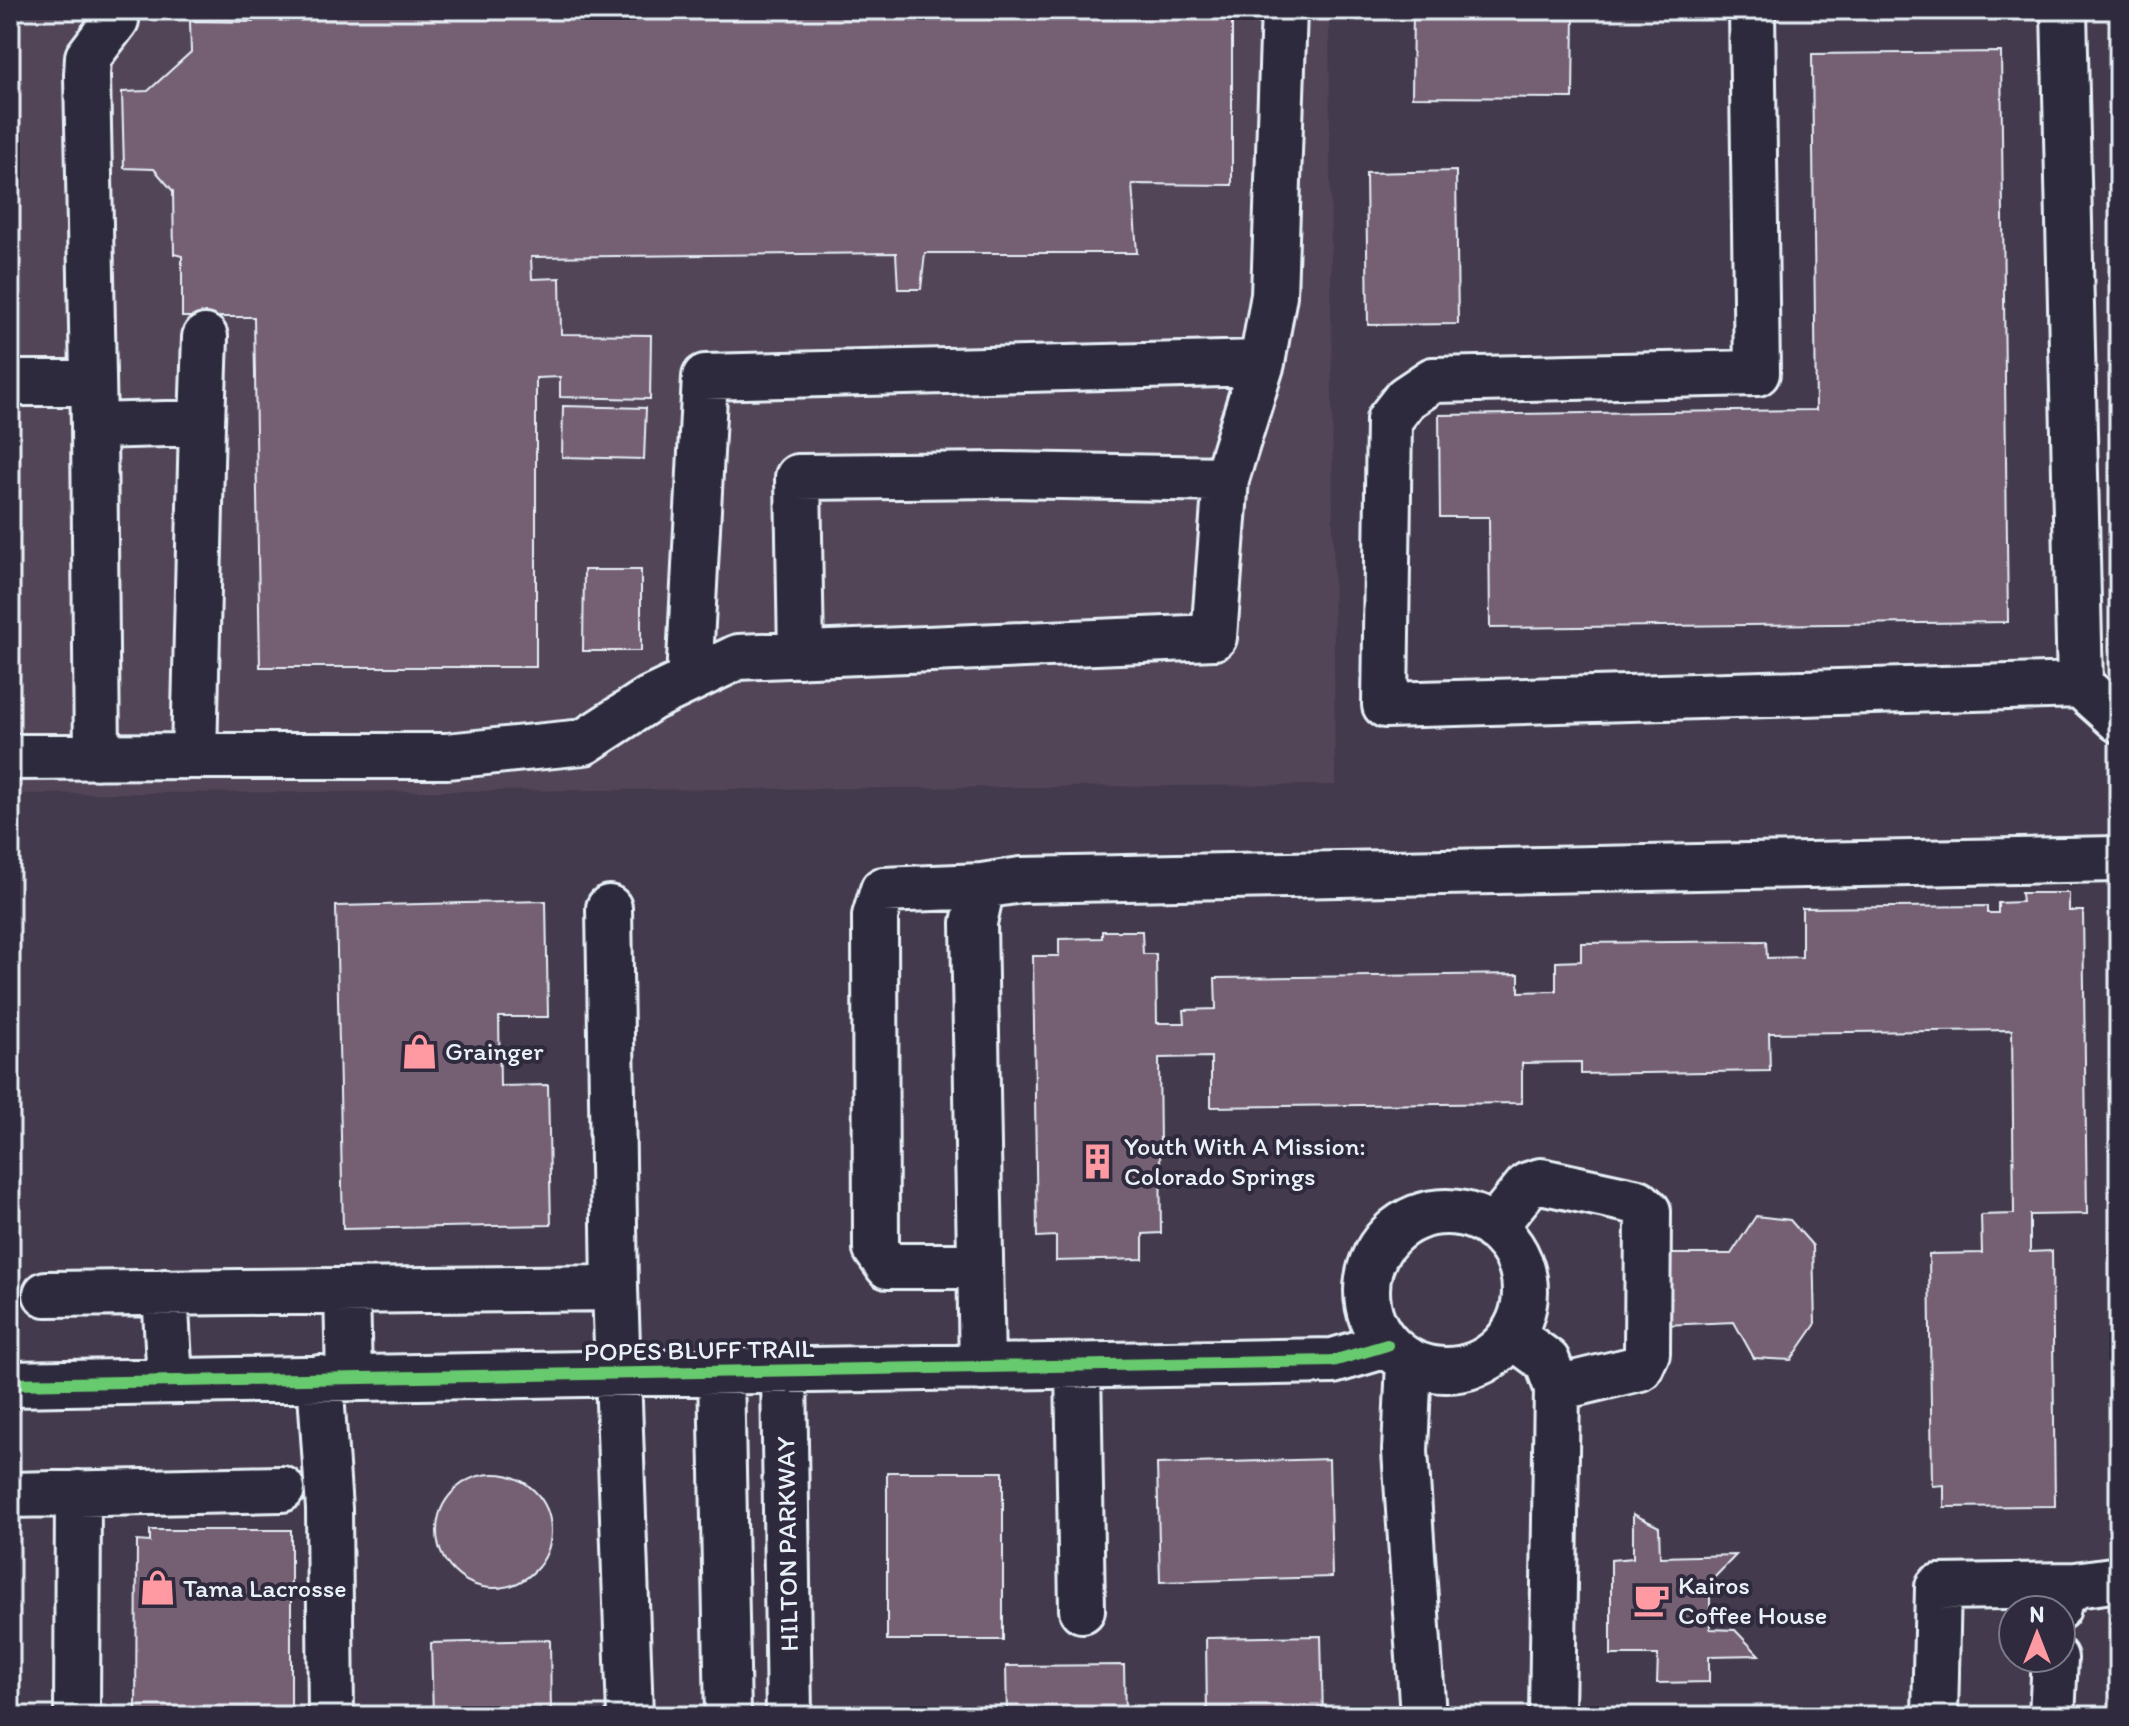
<svg xmlns="http://www.w3.org/2000/svg" width="2129" height="1726" font-family="Itim,sans-serif">
<style>
.built{fill:#524558}
.building{fill:#745e73;stroke:#e8f1f8;stroke-width:2}
.lines{fill:none;stroke-linecap:round;stroke-linejoin:round}
.minor-casing{stroke:#e8f1f8;stroke-width:50}
.minor{stroke:#2f2a3d;stroke-width:44}
.cycleway-casing{stroke:#2f2a3d;stroke-width:17}
.cycleway{stroke:#67ca6e;stroke-width:12}
.labels{text-anchor:middle;stroke-width:8;stroke-linejoin:round;paint-order:stroke}
.poi-label{font-size:26px;fill:#e8f1f8;stroke:#2f2a3d;text-anchor:start}
.street-label{font-size:26px;fill:#e8f1f8;stroke:#2f2a3d}
</style>
<rect width="100%" height="100%" fill="#443a4d"/>
<filter id="ink" filterUnits="userSpaceOnUse"><feTurbulence type="fractalNoise" baseFrequency=".0125" numOctaves="2"/><feDisplacementMap in="SourceGraphic" scale="16" xChannelSelector="R" yChannelSelector="G"/><feConvolveMatrix kernelMatrix="1 2 1 2 8 2 1 2 1" color-interpolation-filters="sRGB"/></filter>
<g filter="url(#ink)">
<!-- built -->
<path class="built" d="M14 10H1329L1335 785 10 794V19Z"/>
<!-- building -->
<path class="building" d="M254 10H1232V185L1132 184 1137 253H925L921 289H898L896 253 531 257 532 279 560 278 561 334 651 335 650 399 560 397V377L536 378V667H260L254 317H182V256L174 254 173 191 154 169 124 168 122 92 148 91 191 52 190 21 253 22Z
M1413 10H1574L1573 98 1412 97Z
M2001 52 2008 622 1490 628 1489 517H1440L1439 415 1816 410 1812 54Z
M1456 171 1458 324 1368 325 1366 173Z
M563 406 646 408 644 459 562 457Z
M584 570H641V651H583Z
M2021 893H2069V911H2083L2087 1214 2030 1215V1252L2052 1251 2055 1506 1944 1507V1485L1932 1486 1929 1254 1982 1253 1981 1215 2014 1214 2012 1030 1769 1033 1770 1071 1581 1074V1062L1522 1063V1103L1211 1107V1057L1159 1058 1161 1233 1143 1234V1259L1056 1261V1236L1037 1237 1033 956H1059V939L1102 938V931H1142L1143 954H1156L1157 1023H1185L1184 1010 1216 1009 1215 978 1519 974V992L1556 991V962L1581 961V943L1766 941 1767 958 1802 957V908L1987 906V913H1998V903L2022 902Z
M546 901 548 1017H499L500 1086 548 1085 551 1225 343 1229 336 906Z
M1756 1216 1790 1220 1813 1246 1815 1325 1791 1360 1754 1358 1734 1322 1664 1325 1663 1254H1731Z
M1329 1459 1332 1577 1160 1582 1157 1464Z
M887 1472H1003V1640H887Z
M437 1531a57 57 0 1 1 114 0a57 57 0 1 1-114 0Z
M1633 1514 1659 1527 1660 1557 1736 1555 1710 1582V1629L1735 1630 1759 1655 1709 1656V1682L1657 1683 1658 1655H1611V1560L1633 1558Z
M150 1530H291V1716H136L137 1541 150 1542Z
M1321 1636 1323 1716H1207L1206 1638Z
M550 1640 551 1716H433L431 1643Z
M1124 1665 1125 1716H1007L1006 1666Z"/>
<g class="lines">
<defs>
<path id="minor" d="M1752 10 1757 373 1433 380 1406 398 1389 420 1385 705 2080 685 2064 10
M10 383H92
M202 423 205 337
M94 426 202 423 194 756H447L584 742 650 699 738 657 1214 637 1226 479 1262 363 1274 295 1284 10
M801 655 798 477 1003 475 1226 479
M689 680 705 377 1262 363
M2080 685 2119 720
M10 757 194 756
M97 757 94 426 87 75 88 57 116 20
M1367 1291a79 79 0 1 1 158 0a79 79 0 1 1-158 0Z
M1493 1228 1528 1185 1541 1181 1638 1202 1648 1211 1647 1353 1640 1368 1557 1388
M980 1266H888L876 1249 875 916 883 890 982 886
M615 1288 630 1716
M347 1291 349 1378
M165 1292 170 1381
M46 1294 615 1288 609 908
M1513 1336 1547 1361 1557 1388 1552 1716
M1409 1362 1405 1451 1423 1716
M1078 1366 1082 1610
M982 1368 974 923 982 886 1021 880 2119 859
M721 1372 728 1716
M784 1372 789 1716
M320 1378 329 1509 331 1716
M10 1384 1333 1361 1387 1345
M10 1495 282 1489
M2058 1608V1600L2076 1585 2119 1579
M77 1716 78 1493
M1935 1716 1938 1587 2076 1585
M2052 1716 2055 1658"/>
</defs>
<!-- minor casing -->
<use href="#minor" class="minor-casing"/>
<!-- minor -->
<use href="#minor" class="minor"/>
<defs>
<path id="cycleway" d="M10 1384 1333 1361 1387 1345"/>
</defs>
<!-- cycleway casing -->
<use href="#cycleway" class="cycleway-casing"/>
<!-- cycleway -->
<use href="#cycleway" class="cycleway"/>
</g>
</g>
<!-- icons -->
<defs>
<symbol id="shop-bare" viewBox="-9 -9 18 18"><path d="M-5-2.5h2.3a2.7 3.5 0 0 1 5.4 0H5L5.5 6h-11ZM-1.5-2.5h3a1.5 2.3 0 0 0-3 0Z" fill="#ff9aa2" stroke="#2f2a3d" stroke-width="2.5" paint-order="stroke"/></symbol>
<symbol id="building-bare" viewBox="-9 -9 18 18"><path d="M-4-6H4V6H1V3H-1V6H-4ZM-2.5-4.3h1.7v1.8h-1.7ZM.8-4.3h1.7v1.8H.8ZM-2.5-1h1.7V.8h-1.7ZM.8-1h1.7V.8H.8Z" fill="#ff9aa2" stroke="#2f2a3d" stroke-width="2.5" paint-order="stroke"/></symbol>
<symbol id="cafe-bare" viewBox="-9 -9 18 18"><path d="M-5.5-4.5H6V0H3Q3 3.5 0 3.5H-2.5Q-5.5 3.5-5.5 0ZM3-3.2v2h1.7v-2ZM-6 4.5H4V6H-6Z" fill="#ff9aa2" stroke="#2f2a3d" stroke-width="2.5" paint-order="stroke"/></symbol>
</defs>
<g fill-rule="evenodd">
<use href="#shop-bare" x="394" y="1026" width="51" height="51"/>
<use href="#building-bare" x="1072" y="1136" width="51" height="51"/>
<use href="#shop-bare" x="132" y="1562" width="51" height="51"/>
<use href="#cafe-bare" x="1626" y="1574" width="51" height="51"/>
</g>
<g class="labels">
<!-- poi labels -->
<g class="poi-label">
<text x="445" y="1060">Grainger</text>
<text x="1124" y="1155">Youth With A Mission:<tspan x="1124" dy="30">Colorado Springs</tspan></text>
<text x="1678" y="1594">Kairos<tspan x="1678" dy="30">Coffee House</tspan></text>
<text x="183" y="1597">Tama Lacrosse</text>
</g>
<!-- street labels -->
<g class="street-label">
<text transform="translate(699 1350) rotate(-1)" y="9">POPES BLUFF TRAIL</text>
<text transform="translate(787 1544) rotate(-91)" y="9">HILTON PARKWAY</text>
</g>
</g>
<!-- margin -->
<rect width="2129" height="1726" fill="none" stroke="#2f2a3d" stroke-width="40"/>
<rect x="20" y="20" width="2089" height="1686" fill="none" stroke="#e8f1f8" stroke-width="3" filter="url(#ink)"/>
<!-- north arrow -->
<g transform="translate(2037 1634)"><circle r="38" fill="#2f2a3d" stroke="#797a88" stroke-width="2"/>
<path d="M0-6L14 30L0 20L-14 30Z" fill="#ff9aa2"/>
<text y="-12" font-size="22" font-weight="bold" text-anchor="middle" fill="#e8f1f8">N</text>
</g>
</svg>
